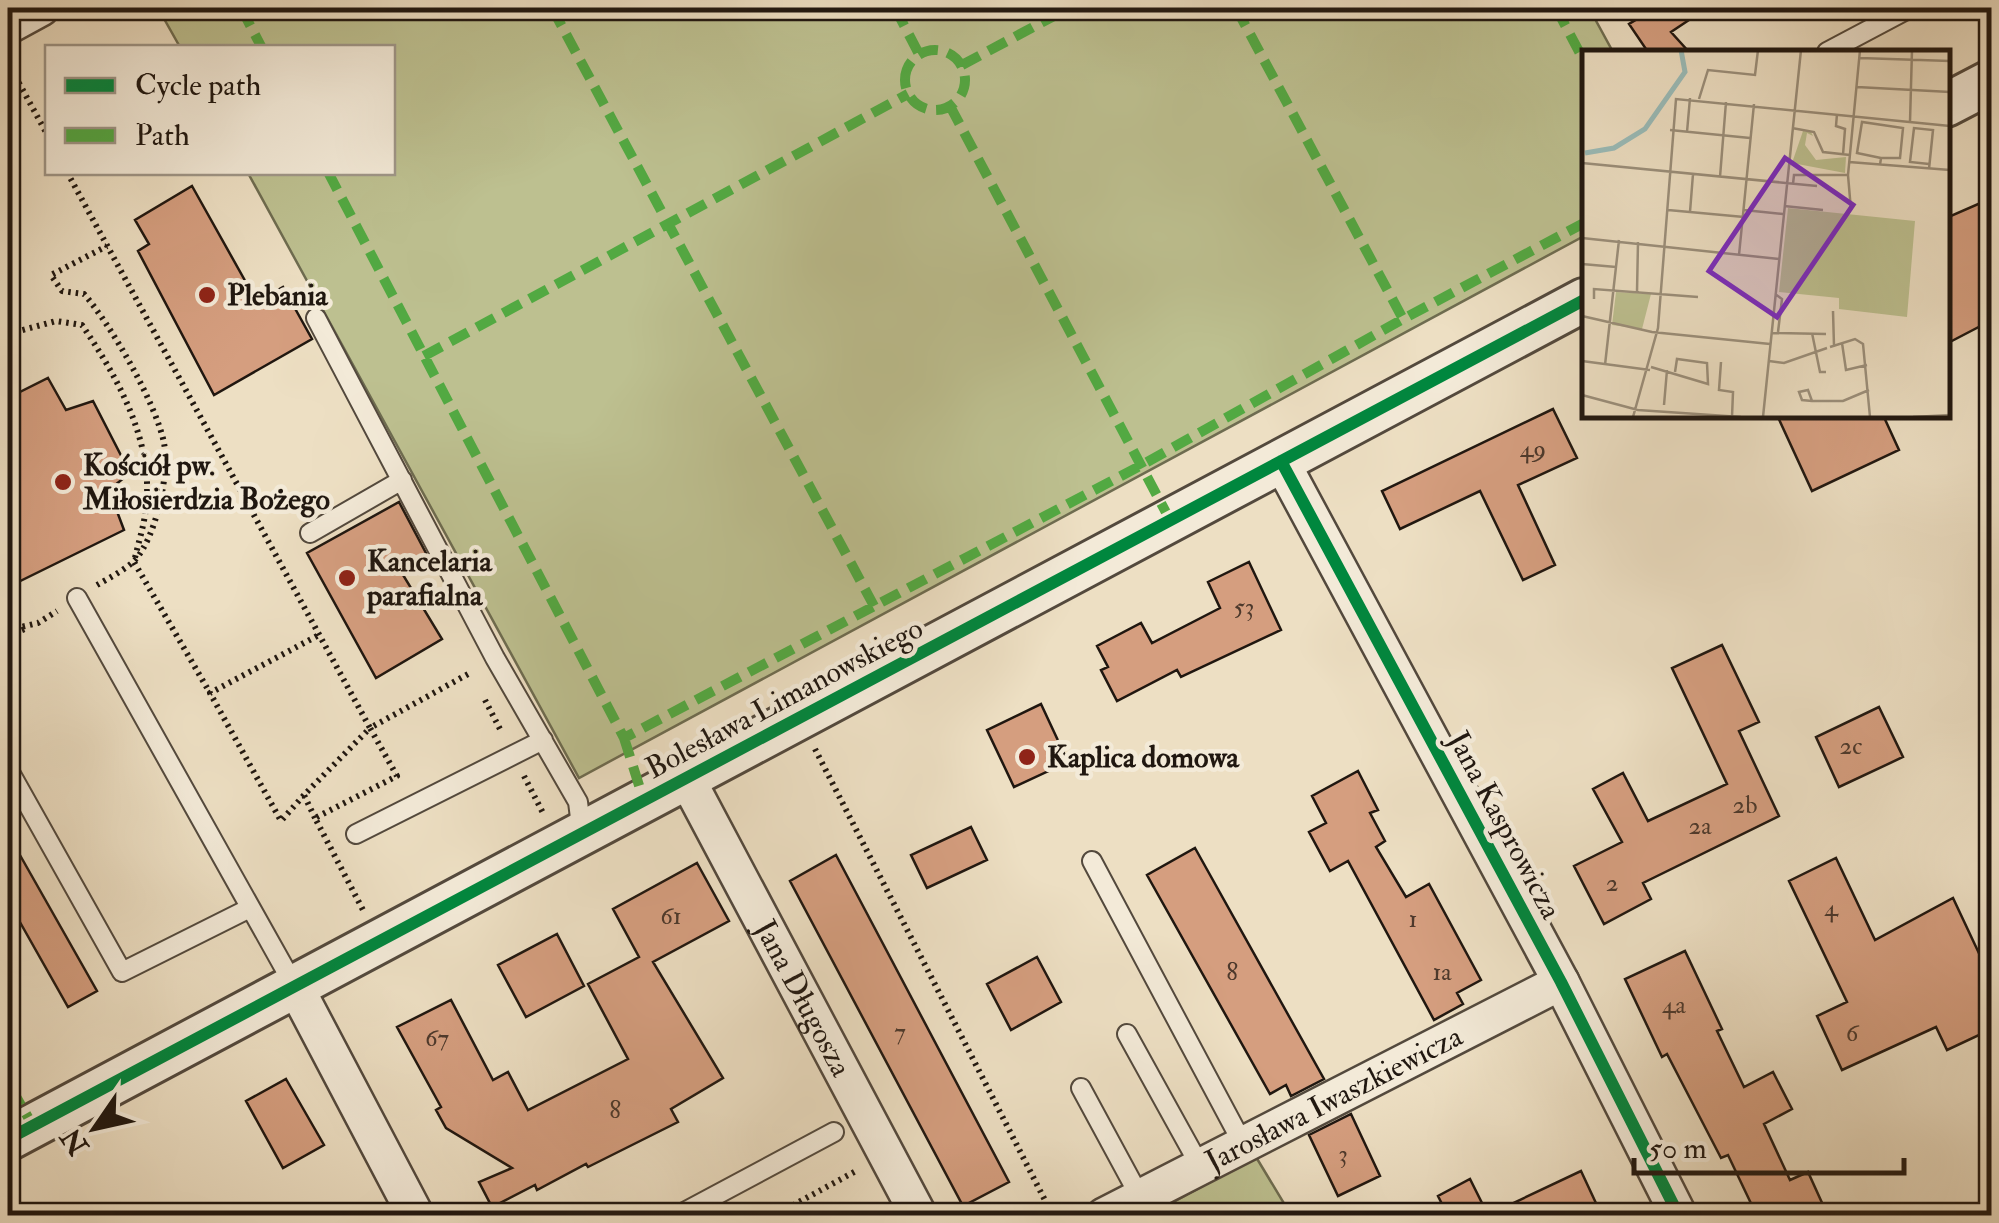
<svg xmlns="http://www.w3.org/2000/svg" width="1999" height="1223" font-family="'IM FELL Double Pica',serif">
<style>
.green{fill:#bdc090;stroke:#6e6c50;stroke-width:2.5}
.building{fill:#d59e7f;stroke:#201710;stroke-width:2.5}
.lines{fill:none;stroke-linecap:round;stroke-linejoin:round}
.service-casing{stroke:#53493d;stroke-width:22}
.minor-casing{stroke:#53493d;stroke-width:40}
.tertiary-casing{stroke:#53493d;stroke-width:48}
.path{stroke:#201710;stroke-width:6;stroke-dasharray:2.5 5;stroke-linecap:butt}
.service{stroke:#f3ead8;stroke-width:18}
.minor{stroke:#f3ead8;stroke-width:35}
.tertiary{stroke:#f3ead8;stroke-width:42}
.quiet{stroke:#52a942;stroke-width:10;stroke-dasharray:20 10;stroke-linecap:butt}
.cycleway-casing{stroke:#f3ead8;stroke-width:19}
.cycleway{stroke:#00873e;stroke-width:12}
.poi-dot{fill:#8f2418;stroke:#f3ead8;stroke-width:4}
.labels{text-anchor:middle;stroke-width:9;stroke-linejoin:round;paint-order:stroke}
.number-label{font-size:25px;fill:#4d392c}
.poi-label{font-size:30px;font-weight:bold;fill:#201710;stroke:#f3ead8;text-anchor:start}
.street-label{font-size:30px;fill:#201710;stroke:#f3ead8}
.inset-river{fill:none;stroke:#9abcb9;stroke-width:5}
.inset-road{fill:none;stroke:#9b8f7b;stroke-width:2.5}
.view{fill:#7b2cbf;fill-opacity:0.15;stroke:#7b2cbf;stroke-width:5}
.inset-edge{fill:none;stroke:#201710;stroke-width:5}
</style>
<rect width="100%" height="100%" fill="#eddfc3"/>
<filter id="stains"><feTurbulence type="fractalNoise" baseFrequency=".002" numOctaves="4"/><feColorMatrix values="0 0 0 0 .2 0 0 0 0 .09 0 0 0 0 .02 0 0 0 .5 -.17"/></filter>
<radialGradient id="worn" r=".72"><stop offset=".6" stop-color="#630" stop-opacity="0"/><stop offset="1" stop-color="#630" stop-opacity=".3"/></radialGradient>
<!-- green -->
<path class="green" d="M158 8H1589L1613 52H1584V236L579 778 248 173 392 172V48L180 47Z
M1256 1157 1291 1215 1148 1216Z"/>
<!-- building -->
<path class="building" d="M1656 8H1707L1671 32 1689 52H1648L1629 24Z
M192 186 257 302 283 287 312 339 214 395 138 251 149 244 135 220Z
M1992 198V320L1946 344V218Z
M48 378 66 410 93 401 130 473 109 490 124 530 8 587V398Z
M1553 409 1577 458 1518 485 1555 565 1523 580 1480 491 1400 529 1382 491Z
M1777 415H1883L1899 450 1812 491Z
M399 502 427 555 400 570 442 639 376 678 307 553Z
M1249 562 1281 630 1181 677 1177 670 1117 701 1101 670 1108 667 1097 646 1141 623 1152 643 1220 608 1208 582Z
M1722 645 1759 722 1739 731 1779 816 1643 883 1651 899 1604 924 1574 866 1622 842 1593 789 1623 773 1648 821 1727 784 1672 668Z
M1041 704 1068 762 1014 787 987 730Z
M1879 707 1903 757 1839 787 1816 737Z
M1358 771 1378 810 1370 813 1385 841 1376 847 1406 897 1429 884 1481 980 1457 993 1463 1004 1434 1020 1348 861 1330 871 1309 832 1326 823 1312 796Z
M971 827 987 860 927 888 911 855Z
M8 834 97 991 68 1007 8 901Z
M1195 848 1324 1079 1291 1096 1286 1085 1270 1094 1147 875Z
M836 855 1009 1182 963 1206 790 881Z
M1836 858 1875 940 1953 898 1992 981V1029L1947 1050 1936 1027 1842 1070 1817 1016 1847 1002 1789 881Z
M697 863 729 921 653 962 723 1078 671 1109 678 1122 588 1167 586 1164 537 1190 535 1185 492 1207 479 1182 512 1168 446 1128 436 1110 441 1107 397 1027 451 1000 493 1080 508 1072 528 1110 628 1059 588 984 639 957 613 909Z
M557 934 584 986 526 1017 498 965Z
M1685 951 1722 1029 1717 1031 1744 1087 1773 1072 1792 1109 1764 1124 1790 1180 1808 1172 1828 1216H1757L1728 1155 1721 1158 1667 1054 1662 1057 1625 979Z
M1037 957 1061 1002 1011 1030 987 984Z
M286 1079 324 1145 283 1168 246 1101Z
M1351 1114 1380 1176 1338 1196 1309 1135Z
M1581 1171 1602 1216H1448L1438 1196 1470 1179 1488 1215Z"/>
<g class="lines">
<defs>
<path id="service" d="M1827 52 1910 8
M316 318 495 658 578 802 582 834
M310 533 402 480
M77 598 295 987
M8 769 122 972 250 908
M356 834 543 740
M1092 861 1243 1144
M1127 1034 1200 1166
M1081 1088 1140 1197
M677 1216 834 1132"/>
<g id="minor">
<path d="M8 26 41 8"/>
<path d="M1281 461 1561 982 1679 1216"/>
<path id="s1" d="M687 779 919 1216"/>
<path d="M296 988 416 1216"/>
<path id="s2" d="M1104 1216 1561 982"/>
</g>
<path id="tertiary" d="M1946 105 1992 81
M8 1139 1584 300"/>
</defs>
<!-- service casing -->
<use href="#service" class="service-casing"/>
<!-- minor casing -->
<use href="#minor" class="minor-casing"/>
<!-- tertiary casing -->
<use href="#tertiary" class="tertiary-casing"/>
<!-- path -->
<path class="path" d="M8 63 48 136
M67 172 370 728 470 673
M8 334 56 321 82 325C118 378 154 442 146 508 144 526 138 544 134 562L210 693
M97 585C109 578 125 570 135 560 156 537 170 473 164 443 156 403 111 325 84 294L62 291 51 275 107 246
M8 630 38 623 57 611
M8 636 25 629
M485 700 502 733
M815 749 1053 1216
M524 776 543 813
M304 795 281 821 210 693 319 635
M315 818 304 795 370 728 397 776 315 818 363 910
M773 1216 856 1171"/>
<!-- service -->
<use href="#service" class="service"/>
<!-- minor -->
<use href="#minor" class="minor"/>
<!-- tertiary -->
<use href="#tertiary" class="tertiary"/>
<!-- quiet -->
<path class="quiet" d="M241 8 262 48
M552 8 874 606
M895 8 919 54
M1236 8 1403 319
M1556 8 1584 61
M905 80a30 30 0 1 1 60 0a30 30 0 1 1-60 0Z
M962 65 1069 8
M950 106 1170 520
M328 172 624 738 1140 466 1403 319 1584 223
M424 356 908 94
M624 738 644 801
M8 1093H14L33 1126"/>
<defs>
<path id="cycleway" d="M1281 461 1561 982 1679 1216
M8 1139 1584 300"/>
</defs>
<!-- cycleway casing -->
<use href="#cycleway" class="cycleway-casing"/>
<!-- cycleway -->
<use href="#cycleway" class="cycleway"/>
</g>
<!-- markers -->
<g class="poi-dot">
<circle cx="207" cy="295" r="10"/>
<circle cx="63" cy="482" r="10"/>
<circle cx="347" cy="578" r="10"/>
<circle cx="1027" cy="757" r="10"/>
</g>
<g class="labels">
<!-- number labels -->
<g class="number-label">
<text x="1533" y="457">49</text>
<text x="1244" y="615">53</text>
<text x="1851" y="754">2c</text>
<text x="1745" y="813">2b</text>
<text x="1700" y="834">2a</text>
<text x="1612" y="891">2</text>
<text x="1831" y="916">4</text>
<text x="671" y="924">61</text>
<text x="1413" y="927">1</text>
<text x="1232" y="980">8</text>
<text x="1442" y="980">1a</text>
<text x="1674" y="1013">4a</text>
<text x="900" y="1040">7</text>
<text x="1852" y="1041">6</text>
<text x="437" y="1046">67</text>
<text x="615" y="1118">8</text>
<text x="1343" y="1162">3</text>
</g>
<!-- poi labels -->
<g class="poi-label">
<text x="227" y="305">Plebania</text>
<text x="83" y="475">Kościół pw.<tspan x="83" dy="34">Miłosierdzia Bożego</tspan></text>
<text x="367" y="571">Kancelaria<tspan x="367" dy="34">parafialna</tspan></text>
<text x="1047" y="767">Kaplica domowa</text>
</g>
<!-- street labels -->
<g class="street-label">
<text transform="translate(784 698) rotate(-28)" y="10">Bolesława Limanowskiego</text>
<text transform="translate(1505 825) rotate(62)" y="10">Jana Kasprowicza</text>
<text dy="10" stroke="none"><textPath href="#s1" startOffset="248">Jana Długosza</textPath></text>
<text dy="10" stroke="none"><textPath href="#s2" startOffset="258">Jarosława Iwaszkiewicza</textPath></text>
</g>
</g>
<!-- overview -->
<g transform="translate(1582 50)">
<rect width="368" height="368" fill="#eddfc3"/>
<path d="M221 81 229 82 231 86 225 83 223 95 234 110 264 107 263 123 210 113ZM206 158 333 171 325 267 257 259V248L197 242ZM34 242 69 244 60 279 30 275Z" fill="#bdc090"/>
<path class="inset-river" d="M3 103 32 98 63 79 103 22 99 0"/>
<path class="inset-road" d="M278 8 368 11M275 37 368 42M117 49 126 20 173 25 176 0M255 64 254 76 263 79 261 105M328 72 330 0M210 78 232 82 241 102 268 105M88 80 168 88M105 82 108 48M267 112 368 120M0 113 235 136M298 115 299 108 275 103 280 72 321 78 318 108H299M347 119 351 80 332 78 328 112 347 114M138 127 144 52M211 134 212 125H266M202 156 241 160M86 160 162 167M162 160 201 164M269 160 266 125 278 0M108 162 111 124M0 188 197 209M157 205 172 54M0 214 34 217M55 242 56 192M193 244 200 249 196 282M12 249V239L116 247M251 261 252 296M0 266 70 282 188 294M190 283 244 284M230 283 238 322H244M260 293 264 320 285 315M248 297 273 289 281 294 288 367M0 311 68 320M187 311 202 313 245 298M139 312 137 340 151 342 150 367M23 315 37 190M69 317 126 334 125 313 95 309 93 322M0 345 56 360 159 367M230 351 226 340 217 342 220 350 230 351H261L287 340M82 355 85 320M51 367 76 278 94 49 368 76M181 367 219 0M331 367 368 365"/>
<path class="view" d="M203 108 271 155 195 267 127 221Z"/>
<rect width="368" height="368" class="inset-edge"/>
</g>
<!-- margin -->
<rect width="1999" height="1223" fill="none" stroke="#eddfc3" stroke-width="40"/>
<rect x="10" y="10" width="1979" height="1203" fill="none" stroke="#201710" stroke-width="5"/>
<rect x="20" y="20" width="1959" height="1183" fill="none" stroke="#201710" stroke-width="2.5"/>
<!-- legend -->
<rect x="45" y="45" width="350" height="130" fill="#f3ead8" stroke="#9f9688" stroke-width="2.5"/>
<rect x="65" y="78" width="50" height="15" fill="#00873e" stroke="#9f9688" stroke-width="2.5"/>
<text x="135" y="95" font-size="30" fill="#201710">Cycle path</text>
<rect x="65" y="128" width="50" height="15" fill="#52a942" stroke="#9f9688" stroke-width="2.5"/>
<text x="135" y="145" font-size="30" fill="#201710">Path</text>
<!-- north arrow -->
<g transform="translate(95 1128) rotate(236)" stroke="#f3ead8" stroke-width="8" paint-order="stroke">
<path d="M0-8L18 38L0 25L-18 38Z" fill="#201710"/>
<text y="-15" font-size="28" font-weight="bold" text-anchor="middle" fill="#201710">N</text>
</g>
<!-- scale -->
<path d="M1634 1158v15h270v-15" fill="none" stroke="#201710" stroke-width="5"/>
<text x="1649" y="1158" font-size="30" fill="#201710" stroke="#f3ead8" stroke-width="8" paint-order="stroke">50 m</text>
<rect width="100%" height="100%" filter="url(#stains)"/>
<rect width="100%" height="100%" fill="url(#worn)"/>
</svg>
